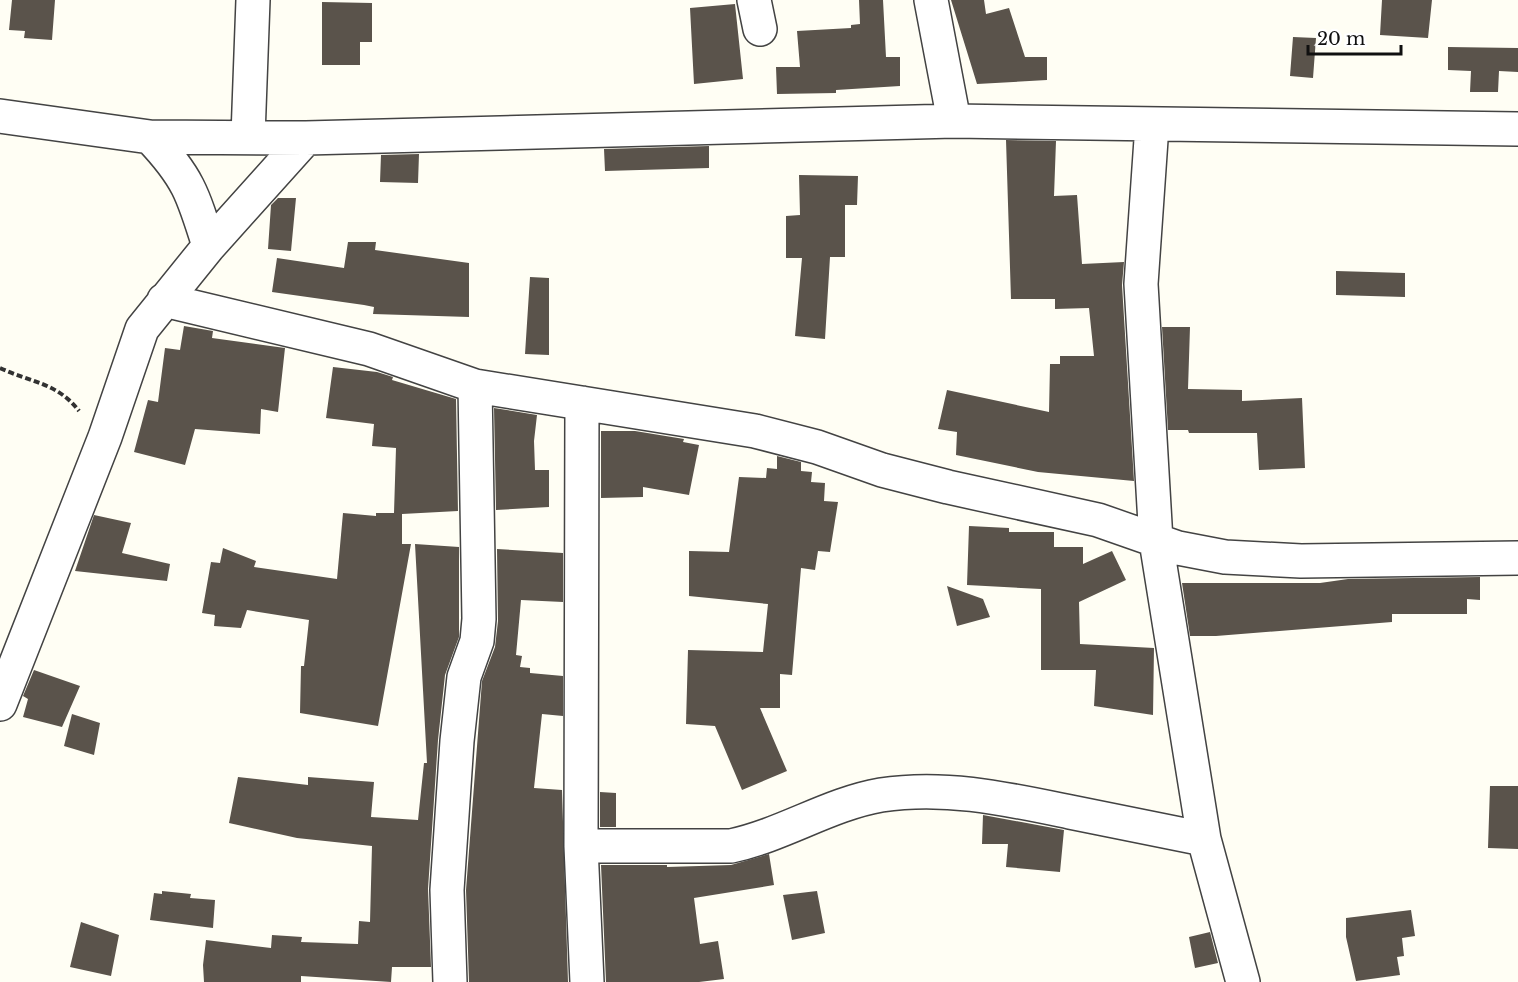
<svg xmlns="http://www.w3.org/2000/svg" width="1518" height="982" font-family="'Libre Baskerville',serif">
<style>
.building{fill:#5a534b}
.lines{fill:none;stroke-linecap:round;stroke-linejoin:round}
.street-casing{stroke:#434343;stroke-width:36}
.path{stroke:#323232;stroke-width:4;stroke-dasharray:6 3;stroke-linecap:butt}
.street{stroke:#fff;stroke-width:33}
</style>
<rect width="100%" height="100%" fill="#fffef4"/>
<!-- building -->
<path class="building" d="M12 0H55L52 40 24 38 25 31 9 30Z
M859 0H883L886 57H900V86L836 90V93L777 94 776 67H800L797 31 851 28V25L860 24Z
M951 0H984L986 14 1009 8 1025 57H1047V80L977 84Z
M1382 0H1432L1428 38 1380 35Z
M322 2 372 3V42H360V65H322Z
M735 4 743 79 694 84 690 8Z
M1293 37 1316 38 1313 78 1290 76Z
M1448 47 1518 48V72L1499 71 1498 92H1470L1471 71 1448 70Z
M1006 140 1056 141 1054 196 1077 195 1082 264 1124 262 1122 285 1134 481 1038 472 956 455 957 432 938 429 947 390 1049 412 1050 364H1060V356H1094L1089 308 1055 309V299H1011Z
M709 146V168L605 171 604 149Z
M419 154 418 183 380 182 381 155Z
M799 175 858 176 857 205H845V257H830L825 339 795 336 802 258H786V216L800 215Z
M278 198H296L291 251 268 249 271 205Z
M348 242H376L375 250 469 263V317L373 314 374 307 364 305 272 292 277 258 344 268Z
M1336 271 1405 273V297L1336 295Z
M530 277 549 278V355L525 354Z
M184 326 213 331 212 338 285 348 278 412 261 409 260 434 195 429 185 465 134 452 148 400 158 402 165 348 180 350Z
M1162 327H1190L1188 389 1242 390V401L1302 398 1305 468 1259 470 1257 433H1189L1188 430H1168Z
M333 367 377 372 393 377 392 380 456 399 458 511 402 514V544H411L378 726 300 713 301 666H304L309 620 247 610 241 628 214 626 215 615 202 613 211 562 220 563 223 548 256 561 254 567 337 579 343 513 376 516V513H394L396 448 372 446 374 424 326 418Z
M494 408 537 415 534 441 535 470H549V507L496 510Z
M601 431H635L684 439 683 442 699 445 689 495 643 487V497L601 498Z
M777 456 801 462V471L812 472 811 482 825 483 824 501 838 502 830 552 818 551 815 570 801 568 792 675 780 674V708H760L787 771 742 790 715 726 686 724 688 650 763 652 768 604 689 596V551L729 552 739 477 766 478 767 468 777 469Z
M94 515 131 523 122 553 170 564 167 581 75 571Z
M969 526 1009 528V532H1054V547H1083V564L1112 551 1126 580 1079 602 1080 644 1154 648 1153 715 1094 706 1096 670H1041V589L967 585Z
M415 544 459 547V637L445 675 438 740 428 889 431 967H392L391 982 301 976V982H204L203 965 206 940 271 948 272 935 302 937 301 942 358 944 359 921 370 922 372 846 297 838 229 823 238 777 308 785V777L374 782 371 817 418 820 424 763H427Z
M497 549 563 553V602L521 600 516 655 522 656 520 667 530 668V673L563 676V716L542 714 534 788 562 790 568 982H469L466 890 482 681 495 647 498 621Z
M1480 577V600L1467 599V614H1392V622L1216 636H1190L1182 583H1320L1348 579Z
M947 586 983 599 990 617 957 626Z
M34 670 80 686 62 727 23 717 28 699 23 696Z
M72 714 100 723 94 755 64 746Z
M1490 786H1518V849L1488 848Z
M600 792 616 793V827H600Z
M983 815 1064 830 1060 872 1006 867 1008 844H982Z
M769 854 774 885 694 898 700 944 718 941 724 979 699 982H606L601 865H667V867L731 865Z
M162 891 191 894 190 898 215 900 213 928 150 920 154 893 162 894Z
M817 891 825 933 792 940 783 895Z
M1411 910 1415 936 1402 938 1404 956 1397 957 1400 975 1356 981 1346 937V918Z
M81 922 119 935 111 976 70 967Z
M1210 932 1218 963 1195 968 1189 937Z"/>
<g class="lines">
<defs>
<path id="street" d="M754 0 760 29
M931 0 954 121
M0 116 150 137 306 138 954 121 1518 129
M1152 125 1141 284 1156 541 1204 839 1243 982
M248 136 253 0
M150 137C188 177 193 194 209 246
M164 300 369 349 475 386 755 431 817 447 882 470 948 487 1098 520 1178 548 1225 557 1301 561 1518 558
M582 403 581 846 587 982
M0 704 105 437 142 329 209 246 306 138
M581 846H731C783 835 829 804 881 795 945 785 1007 799 1070 812 1115 821 1159 830 1204 839
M450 982 447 890 457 741 464 677 477 641 479 619 475 386"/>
</defs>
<!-- street casing -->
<use href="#street" class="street-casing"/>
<!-- path -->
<path class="path" d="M0 368C30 382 58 383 79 411"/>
<!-- street -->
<use href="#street" class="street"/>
</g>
<!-- scale -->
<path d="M1308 45v9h93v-9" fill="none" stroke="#101010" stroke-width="3"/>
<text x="1317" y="45" font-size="18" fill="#101010" stroke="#ffffff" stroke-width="4.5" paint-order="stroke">20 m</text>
</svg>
